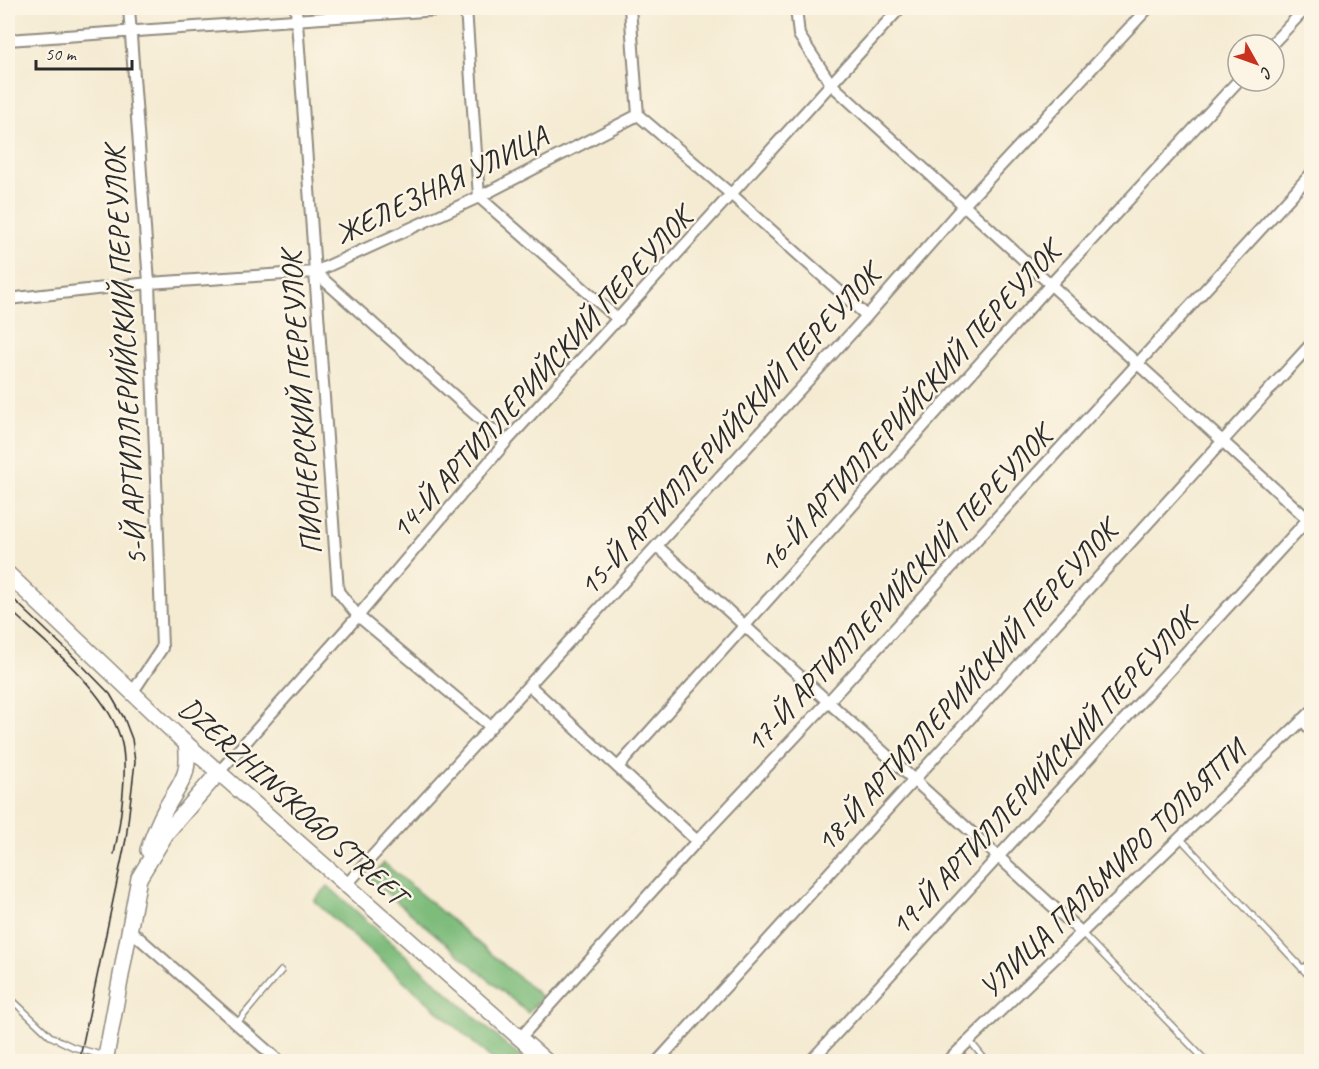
<svg xmlns="http://www.w3.org/2000/svg" width="1319" height="1069" font-family="Caveat,sans-serif">
<style>
.forest{fill:#7ebc7b;stroke:#547453;stroke-width:1.5}
.lines{fill:none;stroke-linecap:round;stroke-linejoin:round}
.lane-casing{stroke:#908b7f;stroke-width:8}
.street-casing{stroke:#908b7f;stroke-width:14}
.secondary-casing{stroke:#908b7f;stroke-width:18}
.lane{stroke:#fff;stroke-width:5}
.street{stroke:#fff;stroke-width:10}
.secondary{stroke:#fff;stroke-width:15}
.tram{stroke:#2b2b2b;stroke-width:1.5}
.labels{text-anchor:middle;stroke-width:5;stroke-linejoin:round;paint-order:stroke}
.street-label{font-size:30px;fill:#2b2b2b;stroke:#fcf5e5}
</style>
<rect width="100%" height="100%" fill="#fcf5e5"/>
<filter id="ink" filterUnits="userSpaceOnUse"><feTurbulence type="fractalNoise" baseFrequency=".0167" numOctaves="2"/><feDisplacementMap in="SourceGraphic" scale="12" xChannelSelector="R" yChannelSelector="G"/><feConvolveMatrix kernelMatrix="1 2 1 2 8 2 1 2 1" color-interpolation-filters="sRGB"/></filter>
<filter id="wash" filterUnits="userSpaceOnUse"><feTurbulence type="fractalNoise" baseFrequency=".008" numOctaves="4" result="noise"/><feDisplacementMap in="SourceGraphic" scale="24" xChannelSelector="R" yChannelSelector="G"/><feGaussianBlur stdDeviation="1.35" result="paint"/><feColorMatrix in="noise" values="0 0 0 0 0 0 0 0 0 0 0 0 0 0 0 0 0 1.4 0 .05"/><feComposite in="paint" operator="in"/></filter>
<g filter="url(#wash)">
<rect width="100%" height="100%" fill="#f5ebd3"/>
<!-- forest -->
<path class="forest" d="M384 863 542 997 528 1013 370 879Z
M328 886 523 1060 522 1061H494L314 901Z"/>
</g>
<g filter="url(#ink)">
<g class="lines">
<defs>
<path id="lane" d="M1180 838 1312 979
M1081 932 1207 1062
M1302 969 1312 961
M8 996 50 1036 73 1047 105 1056
M237 1023 281 971
M969 1040 987 1062"/>
<path id="street" d="M129 8 149 283 162 648 132 693
M296 8 338 591 358 616 491 727
M466 8 479 197 619 320
M630 8 638 115 732 195 867 316
M796 8 799 35 831 84 1311 522
M8 40 467 8
M1271 45 1306 8
M315 272 506 442
M8 299 149 283 315 272 479 197 638 115
M657 546 1081 932
M529 685 697 841
M1302 720 1312 731
M618 767 1051 284 1238 81
M219 772 358 616 506 442 900 8
M346 885 867 316 965 204 1148 8
M130 930 280 1062
M520 1038 697 841 828 702 1312 173
M657 1062 1312 343
M810 1062 1312 515
M947 1062 1312 711"/>
<path id="secondary" d="M8 574 181 739 547 1062
M148 850C153 836 158 823 165 810 180 782 191 777 186 743
M105 1062 139 878 167 832 219 772"/>
</defs>
<!-- lane casing -->
<use href="#lane" class="lane-casing"/>
<!-- street casing -->
<use href="#street" class="street-casing"/>
<!-- secondary casing -->
<use href="#secondary" class="secondary-casing"/>
<!-- lane -->
<use href="#lane" class="lane"/>
<!-- street -->
<use href="#street" class="street"/>
<!-- secondary -->
<use href="#secondary" class="secondary"/>
<!-- tram -->
<path class="tram" d="M8 594 70 653 110 694 124 718 132 739 135 762 126 839 79 1062
M8 608C45 643 111 693 122 744 128 771 120 826 114 854"/>
</g>
</g>
<g class="labels">
<!-- street labels -->
<g class="street-label">
<text transform="translate(441 185) rotate(-26)" y="10">ЖЕЛЕЗНАЯ УЛИЦА</text>
<text transform="translate(125 356) rotate(-93)" y="10">5-Й АРТИЛЛЕРИЙСКИЙ ПЕРЕУЛОК</text>
<text transform="translate(541 373) rotate(-48)" y="10">14-Й АРТИЛЛЕРИЙСКИЙ ПЕРЕУЛОК</text>
<text transform="translate(301 403) rotate(-94)" y="10">ПИОНЕРСКИЙ ПЕРЕУЛОК</text>
<text transform="translate(909 407) rotate(-48)" y="10">16-Й АРТИЛЛЕРИЙСКИЙ ПЕРЕУЛОК</text>
<text transform="translate(729 430) rotate(-48)" y="10">15-Й АРТИЛЛЕРИЙСКИЙ ПЕРЕУЛОК</text>
<text transform="translate(898 589) rotate(-47)" y="10">17-Й АРТИЛЛЕРИЙСКИЙ ПЕРЕУЛОК</text>
<text transform="translate(966 686) rotate(-48)" y="10">18-Й АРТИЛЛЕРИЙСКИЙ ПЕРЕУЛОК</text>
<text transform="translate(1043 772) rotate(-47)" y="10">19-Й АРТИЛЛЕРИЙСКИЙ ПЕРЕУЛОК</text>
<text transform="translate(293 801) rotate(42)" y="10">DZERZHINSKOGO STREET</text>
<text transform="translate(1112 869) rotate(-44)" y="10">УЛИЦА ПАЛЬМИРО ТОЛЬЯТТИ</text>
</g>
</g>
<!-- margin -->
<rect width="1319" height="1069" fill="none" stroke="#fcf5e5" stroke-width="30"/>
<!-- north arrow -->
<g transform="translate(1256 63) rotate(130)"><circle r="28" fill="#fcf5e5" stroke="#a8a49b" stroke-width="1.5"/>
<path d="M0-4.5L10 22L0 15L-10 22Z" fill="#c8321e"/>
<text y="-9" font-size="16" font-weight="bold" text-anchor="middle" fill="#2b2b2b">С</text>
</g>
<!-- scale -->
<path d="M36 60v9h96v-9" fill="none" stroke="#2b2b2b" stroke-width="3"/>
<text x="45" y="60" font-size="18" fill="#2b2b2b" stroke="#fcf5e5" stroke-width="4.5" paint-order="stroke">50 m</text>
</svg>
